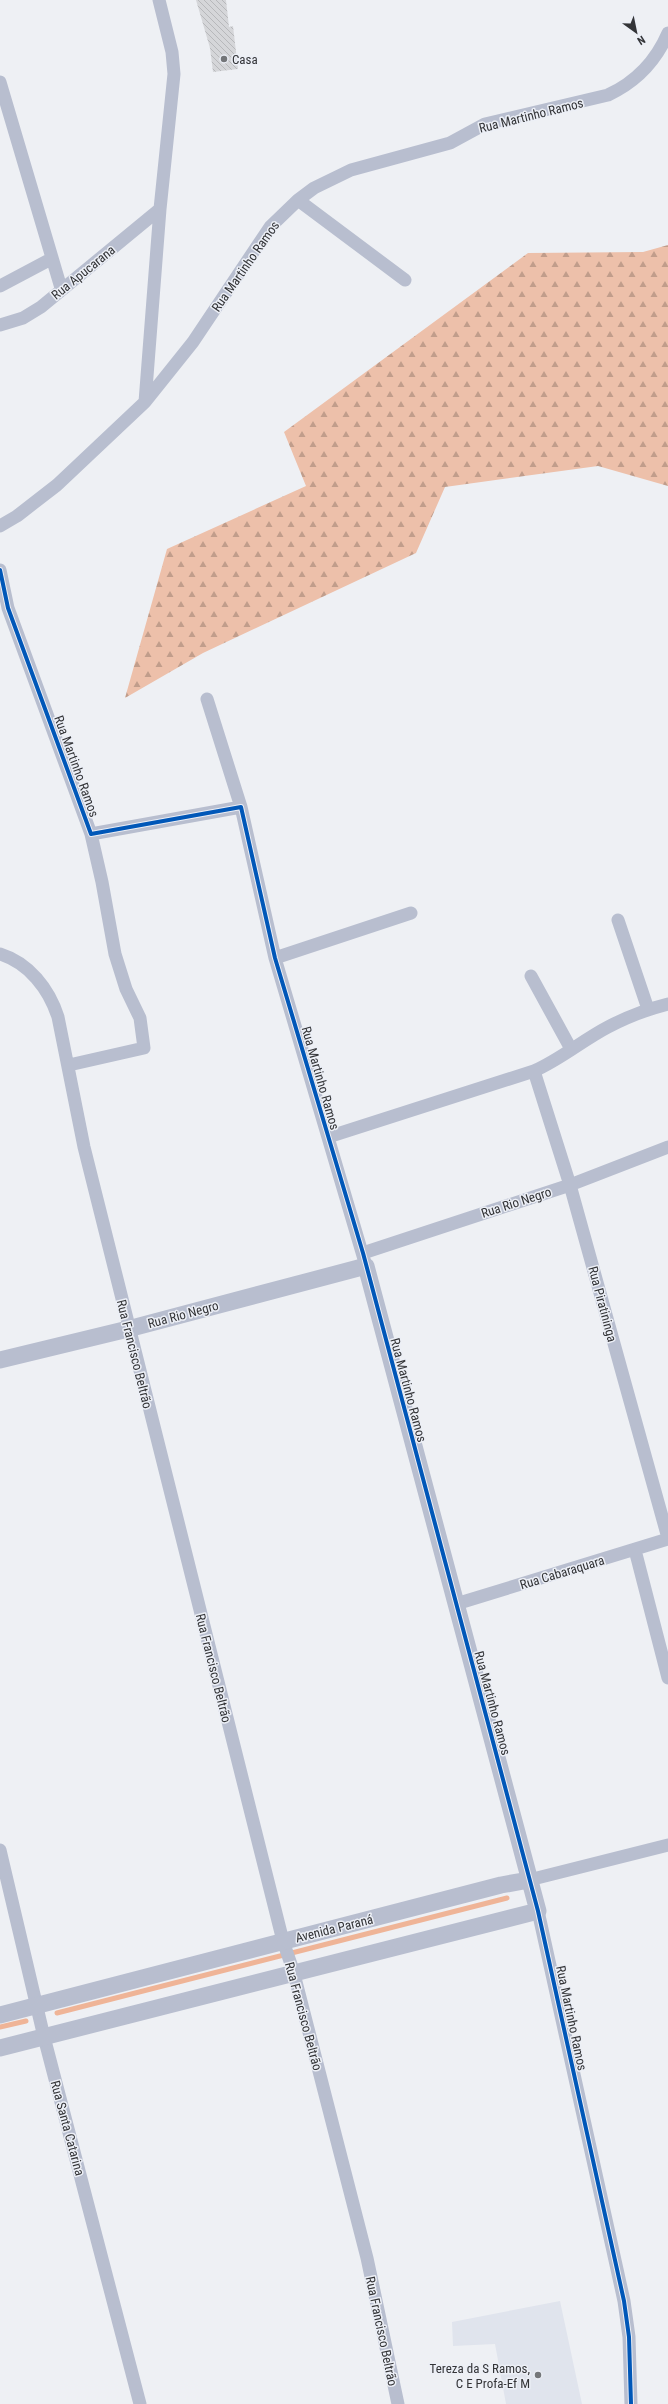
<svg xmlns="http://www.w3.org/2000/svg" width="668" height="2404" font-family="'Roboto Condensed',sans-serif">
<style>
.built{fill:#e0e4ed}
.forest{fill:url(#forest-firs)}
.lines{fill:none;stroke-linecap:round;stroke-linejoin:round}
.stream{stroke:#efb497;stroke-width:5}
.building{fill:url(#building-back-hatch)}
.minor{stroke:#b8becf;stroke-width:13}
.tertiary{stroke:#b8becf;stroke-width:17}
.cycleway-casing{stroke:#eceff6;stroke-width:6}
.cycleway{stroke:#0057b8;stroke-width:4}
.poi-dot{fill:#747679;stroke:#eceff6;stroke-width:1.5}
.labels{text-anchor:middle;stroke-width:3;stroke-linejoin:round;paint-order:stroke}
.poi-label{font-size:13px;fill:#333437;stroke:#eceff6;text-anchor:start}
.street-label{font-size:13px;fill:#333437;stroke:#eceff6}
</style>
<defs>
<pattern id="forest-firs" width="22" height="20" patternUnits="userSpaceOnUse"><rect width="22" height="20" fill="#edc0aa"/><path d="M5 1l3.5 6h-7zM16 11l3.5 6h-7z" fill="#c19d8b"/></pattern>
<pattern id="building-back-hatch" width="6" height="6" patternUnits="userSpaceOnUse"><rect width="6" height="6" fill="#d5d6d9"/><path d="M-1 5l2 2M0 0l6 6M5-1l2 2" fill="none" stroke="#b7b8bb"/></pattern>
</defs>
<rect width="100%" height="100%" fill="#eef0f4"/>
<!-- built -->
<path class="built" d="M560 2301 582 2404H506L495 2344 453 2346 452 2322Z"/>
<!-- forest -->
<path class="forest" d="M668 245V486L598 466 445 487 416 553 203 653 125 698 167 549 306 486 284 432 528 253 643 252Z"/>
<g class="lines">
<!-- stream -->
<path class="stream" d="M57 2013 507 1898
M0 2027 26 2021"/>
</g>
<!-- building -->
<path class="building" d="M196 0H226L229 27 233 26 238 69 213 72 210 48Z"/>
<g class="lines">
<!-- minor -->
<path class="minor" d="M0 82 61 288
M298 200 405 280
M0 286 51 259
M0 325 23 318 41 307 160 209
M145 402 160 209 174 74 172 52 159 0
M0 526 17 516 57 485 145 402 193 342 270 227 298 200 314 188 351 170 450 143 485 124 608 95C636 82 656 61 668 33
M0 570 8 608 91 834 241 807 275 958 366 1266
M207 699 241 807
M618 920 648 1009
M0 954C29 963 49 989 58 1017L84 1147 283 1941 293 1970 367 2258 398 2404
M275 958 411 913
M531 976 571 1049
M69 1065 144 1048 140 1018 126 989 115 954 102 882 91 834
M534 1071 570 1185 668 1538
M328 1137 534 1071C561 1059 583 1040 608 1027 627 1017 648 1009 668 1004
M363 1253 570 1185 668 1147
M635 1550 668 1678
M456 1604 668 1539
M0 1850 44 2037 140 2404
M529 1880 668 1845
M538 1911 624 2301 629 2337 631 2404"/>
<!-- tertiary -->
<path class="tertiary" d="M0 1360 128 1329 366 1266 538 1911 0 2048
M0 2015 501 1885 529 1880"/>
<defs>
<path id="cycleway" d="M0 570 8 608 91 834 241 807 275 958 363 1253 538 1911 624 2301 629 2337 631 2404"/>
</defs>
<!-- cycleway casing -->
<use href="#cycleway" class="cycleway-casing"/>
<!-- cycleway -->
<use href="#cycleway" class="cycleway"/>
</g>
<!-- markers -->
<g class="poi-dot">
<circle cx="224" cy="59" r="4"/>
<circle cx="538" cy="2375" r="4"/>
</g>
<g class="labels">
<!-- poi labels -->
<g class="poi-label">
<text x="232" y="64">Casa</text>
<text x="530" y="2373" text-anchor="end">Tereza da S Ramos,<tspan x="530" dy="15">C E Profa-Ef M</tspan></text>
</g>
<!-- street labels -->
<g class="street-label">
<text transform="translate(531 115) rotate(-14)" y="5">Rua Martinho Ramos</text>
<text transform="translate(245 266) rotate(-55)" y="5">Rua Martinho Ramos</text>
<text transform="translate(83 272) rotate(-39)" y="5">Rua Apucarana</text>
<text transform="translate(77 766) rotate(70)" y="5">Rua Martinho Ramos</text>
<text transform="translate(321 1078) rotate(74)" y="5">Rua Martinho Ramos</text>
<text transform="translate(516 1202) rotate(-18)" y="5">Rua Rio Negro</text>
<text transform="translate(603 1304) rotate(75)" y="5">Rua Piratininga</text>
<text transform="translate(183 1314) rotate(-15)" y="5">Rua Rio Negro</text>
<text transform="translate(135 1354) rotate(76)" y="5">Rua Francisco Beltrão</text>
<text transform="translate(409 1390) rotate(75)" y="5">Rua Martinho Ramos</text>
<text transform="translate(562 1572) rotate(-17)" y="5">Rua Cabaraquara</text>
<text transform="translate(214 1668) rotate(76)" y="5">Rua Francisco Beltrão</text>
<text transform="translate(493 1703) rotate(75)" y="5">Rua Martinho Ramos</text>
<text transform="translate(334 1928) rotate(-14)" y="5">Avenida Paraná</text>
<text transform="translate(304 2016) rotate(75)" y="5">Rua Francisco Beltrão</text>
<text transform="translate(572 2018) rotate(78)" y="5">Rua Martinho Ramos</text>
<text transform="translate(68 2128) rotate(75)" y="5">Rua Santa Catarina</text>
<text transform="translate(382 2331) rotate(78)" y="5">Rua Francisco Beltrão</text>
</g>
</g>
<!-- north arrow -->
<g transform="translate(636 32) rotate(147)" stroke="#eceff6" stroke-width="3" paint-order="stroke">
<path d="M0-3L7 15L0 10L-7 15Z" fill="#333437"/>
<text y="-6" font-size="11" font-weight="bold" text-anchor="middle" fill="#333437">N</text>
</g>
</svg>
